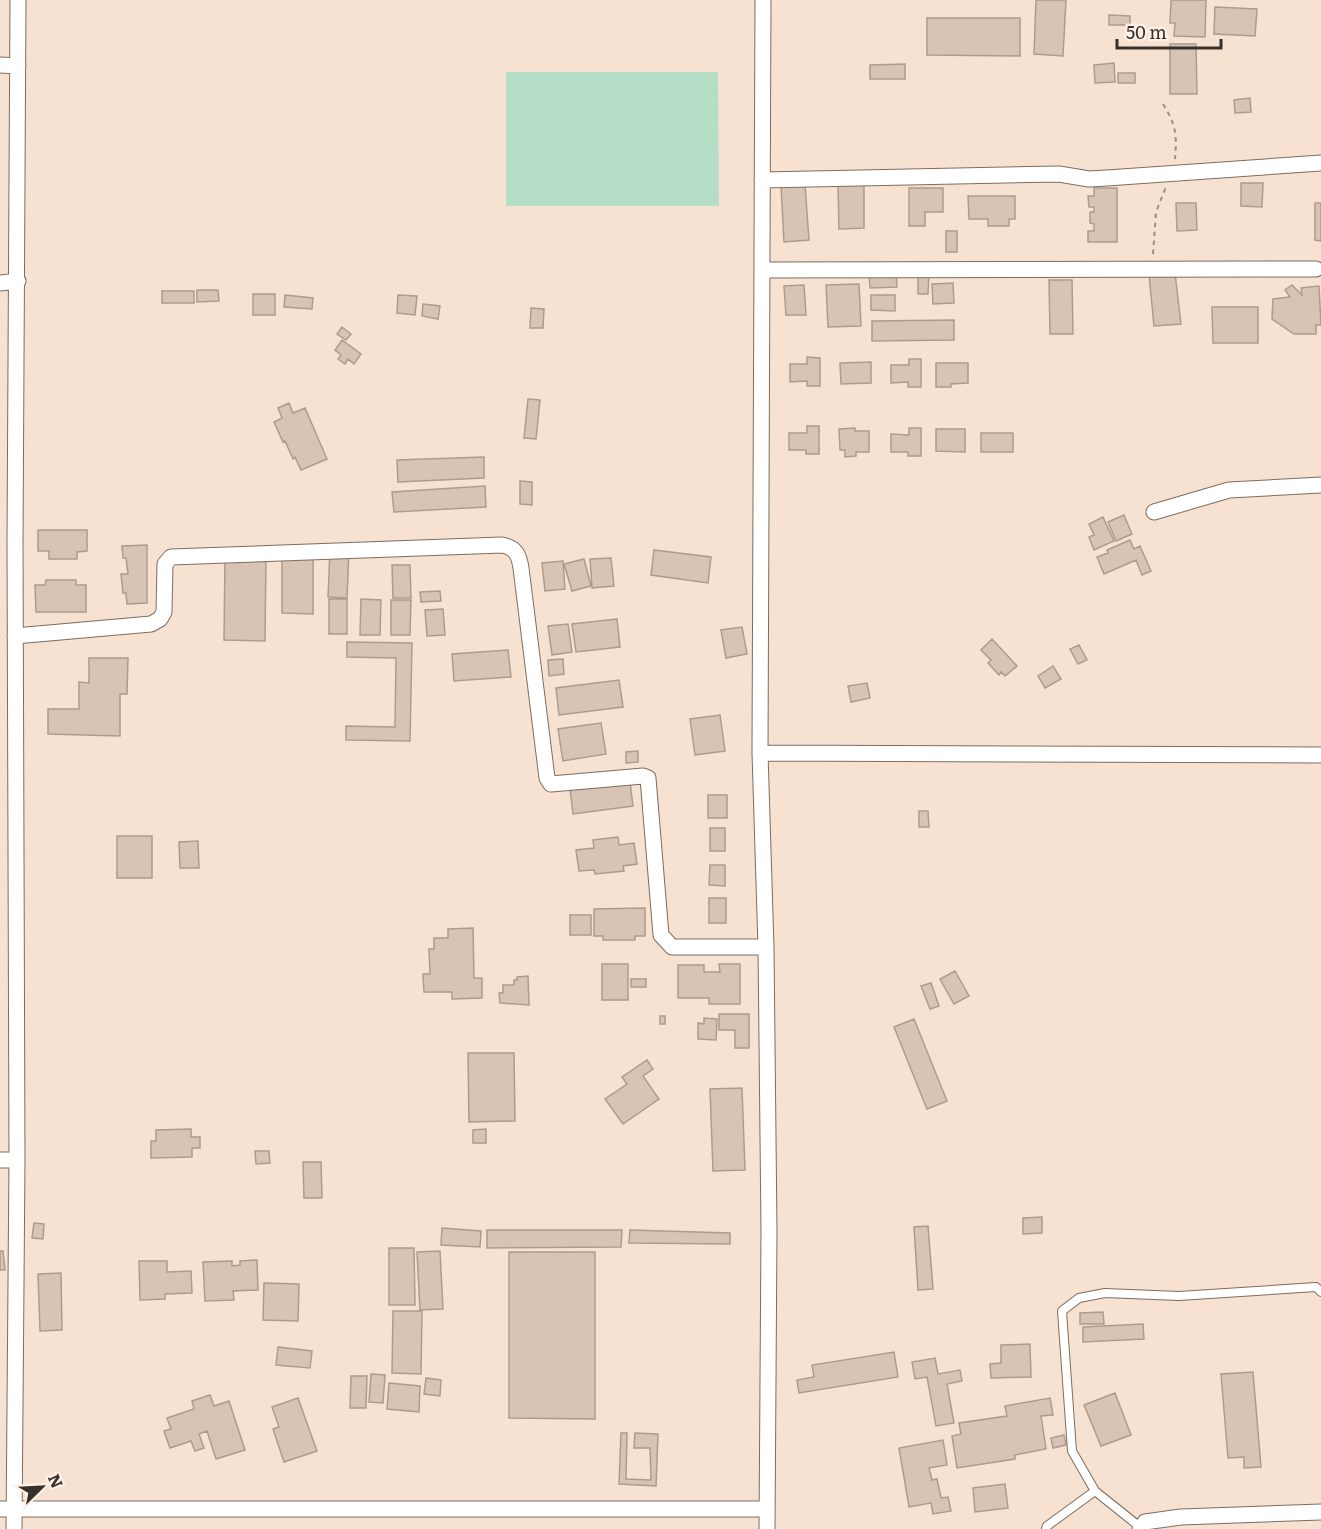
<svg xmlns="http://www.w3.org/2000/svg" width="1321" height="1529" font-family="Literata,serif">
<style>
.green{fill:#b5dec6}
.building{fill:#d8c4b4;stroke:#af9b8c;stroke-width:1.5}
.lines{fill:none;stroke-linecap:round;stroke-linejoin:round}
.lane-casing{stroke:#7f6c5e;stroke-width:10}
.street-casing{stroke:#7f6c5e;stroke-width:17}
.path{stroke:#9d8e83;stroke-width:2;stroke-dasharray:4.5 4.5;stroke-linecap:butt}
.lane{stroke:#fff;stroke-width:8}
.street{stroke:#fff;stroke-width:15}
</style>
<rect width="100%" height="100%" fill="#f7e2d2"/>
<!-- green -->
<path class="green" d="M506 72H718L719 206H506Z"/>
<!-- building -->
<path class="building" d="M1036 0H1066L1063 56 1034 54Z
M1171 0H1206L1205 37 1174 36 1175 23H1170Z
M1215 7 1257 9 1255 36 1214 34Z
M1109 15 1130 16V25H1109Z
M927 18H1020V56L927 55Z
M1170 44H1196L1197 94H1170Z
M1114 63 1115 82 1095 83 1094 65Z
M905 64V79H870V65Z
M1118 73H1135V83H1118Z
M1250 98 1251 112 1235 113 1234 100Z
M1241 183H1263L1262 207 1241 206Z
M805 185 809 240 784 242 781 186Z
M838 185H864V228L839 229Z
M909 188H943V212H925V226H909Z
M1094 188H1117V242H1088V231H1094V224L1090 223V212H1094V207H1089L1088 196H1094Z
M968 196H1015V219H1009V226H988V219H969Z
M1176 203H1196L1197 230 1177 231Z
M1315 203H1321V241L1315 240Z
M946 231H957V252H946Z
M896 273 897 287 870 288 869 274Z
M918 273H929L928 294H918Z
M1175 273 1181 324 1154 326 1149 275Z
M1049 280H1072L1073 334H1050Z
M953 283 954 303 933 304 932 284Z
M859 284 861 326 828 327 826 285Z
M804 285 806 315H786L784 286Z
M1292 285 1302 295 1301 288 1319 286 1321 325H1316V334H1294L1272 319 1273 299 1290 297 1285 290Z
M197 290H218L219 301 197 302Z
M162 291H194V303H162Z
M253 294H275V315H253Z
M285 295 313 298 312 309 284 307Z
M398 295 417 296 415 315 397 313Z
M871 295H895V311L871 310Z
M423 304 440 306 438 319 422 316Z
M1212 307H1258V343H1213Z
M531 308 544 309 543 328H530Z
M954 320V340L872 341V321Z
M342 327 351 334 346 340 337 334Z
M342 340 361 354 354 364 348 359 345 364 338 359 341 355 335 350Z
M807 357 820 358V386H807V381L790 382V364H807Z
M909 359H921V387H908V382L891 383V365H909Z
M871 362V383L841 384 840 363Z
M936 363H968V383L951 384V387H936Z
M528 399 540 400 536 439 524 438Z
M289 403 293 413 305 408 327 459 301 470 295 457 293 459 285 441 283 442 274 422 282 418 278 408Z
M807 426H819V454H806V450H789V433H807Z
M855 428V431H869V452H856V456L845 457V450H840L839 429Z
M909 428H921V456H908V452H891V434L909 435Z
M936 429H965V452L936 451Z
M981 433H1013V452H981Z
M484 457V478L398 482 397 460Z
M520 481 532 482V505L520 504Z
M485 486 486 507 394 512 392 492Z
M1124 515 1132 534 1116 541 1108 522Z
M1103 517 1114 541 1094 550 1089 537 1094 535 1089 524Z
M38 530H87V551L77 552V559H49V551H38Z
M1130 540 1134 549 1140 546 1151 571 1142 575 1136 560 1104 574 1097 557 1108 553 1107 550Z
M147 545V603L127 604 126 593H123L121 574H128L126 558H123L122 546Z
M330 550 349 551 347 598 328 597Z
M654 550 711 557 708 583 651 575Z
M225 556H266L265 641 224 640Z
M282 556 313 557V614L282 613Z
M611 558 614 586 592 588 590 559Z
M584 559 591 586 572 591 564 564Z
M563 561 565 589 545 591 542 563Z
M392 565H410L411 598H393Z
M46 580H76V585H86V612H36L35 585H45Z
M440 591 441 601 421 602 420 592Z
M329 599H347V634H329Z
M361 599 381 600 380 635H360Z
M391 600H411L410 635H391Z
M443 609 445 635 427 636 425 610Z
M617 619 620 647 576 652 572 624Z
M568 624 572 652 552 655 548 626Z
M742 627 747 654 726 658 721 630Z
M992 639 1017 666 1005 676 1001 672 999 675 988 663 991 660 981 650Z
M347 642 412 643 410 741 346 740V726L395 727 396 658 347 657Z
M1079 645 1087 660 1078 664 1070 649Z
M508 650 511 677 454 681 452 654Z
M89 658H128L127 694H120V736L48 734V709H79V682L89 683Z
M563 659 564 674 549 676 548 660Z
M1053 666 1061 679 1045 688 1038 676Z
M619 680 623 707 559 715 556 688Z
M867 683 870 698 851 702 848 686Z
M720 715 725 751 695 755 690 719Z
M601 723 606 754 563 761 558 729Z
M638 751V762L626 763V752Z
M630 782 633 806 573 814 570 789Z
M708 795H727V818H708Z
M919 811H928L929 827H919Z
M710 828H725V851H710Z
M117 836H152V878H117Z
M618 837 619 845 634 843 637 864 623 866 624 871 595 874 594 870 579 871 576 850 594 848 593 840Z
M198 841 199 868H180L179 842Z
M710 865H725V886L709 885Z
M709 898H726V923H709Z
M645 908V936H635V940H603V936H594V909Z
M570 915H591V935H570Z
M473 928 474 978H482V998L452 999V992H424L423 974H430L429 949H434V938H448V929Z
M602 964H628V1000H602Z
M719 964H740V1004H709V998H678V965H704V972H720Z
M955 971 969 996 954 1004 940 979Z
M528 976 529 1005 500 1003 499 993H503V985H514V980H517V977Z
M631 979H646V987H631Z
M931 983 939 1006 930 1009 921 986Z
M719 1014H749V1048H735V1030H719Z
M660 1016H665V1024H660Z
M704 1018 717 1019 716 1040 698 1039V1023L704 1024Z
M914 1019 947 1101 927 1109 894 1027Z
M468 1053H514L515 1121 469 1122Z
M647 1060 653 1069 643 1076 659 1099 623 1124 605 1099 627 1084 622 1077Z
M742 1088 745 1170 713 1171 710 1089Z
M191 1129V1137H200V1148H192V1157L151 1158V1141H156V1130Z
M486 1129V1143H473V1130Z
M255 1151H269L270 1163 256 1164Z
M303 1162H321L322 1198H304Z
M1042 1217V1233L1023 1234V1218Z
M34 1223 44 1224 43 1239 32 1238Z
M928 1226 933 1289 918 1290 914 1227Z
M442 1228 481 1231 480 1247 441 1245Z
M487 1230H622L621 1247 487 1248Z
M630 1230 730 1233V1244L629 1243Z
M389 1248H414L415 1305H389Z
M0 1251H3L5 1270H0Z
M440 1251 443 1309 420 1310 417 1252Z
M509 1252H595V1419L509 1418Z
M257 1260 258 1290 233 1291 234 1300 205 1301 203 1262 232 1261V1266L240 1265V1261Z
M139 1261H167V1272L191 1271 192 1293 165 1294V1299L140 1300Z
M61 1273 62 1330 40 1331 38 1274Z
M264 1283 299 1284 298 1321 263 1320Z
M393 1311H422L421 1374 392 1373Z
M1103 1312 1104 1324H1080V1313Z
M1143 1324 1144 1339 1083 1342V1327Z
M1030 1344 1031 1377 991 1378 990 1364 1001 1363V1345Z
M278 1347 312 1351 310 1368 276 1365Z
M894 1352 898 1377 799 1393 797 1380 814 1377 812 1365Z
M935 1358 938 1374 960 1370 962 1381 947 1384 954 1423 936 1426 927 1377 915 1379 912 1362Z
M1253 1372 1261 1467 1244 1468V1457L1228 1458 1221 1374Z
M371 1374 385 1375 383 1403 369 1402Z
M351 1376H367L366 1408H350Z
M426 1378 441 1380 440 1396 424 1394Z
M389 1383 420 1386 419 1412 387 1409Z
M1115 1393 1131 1435 1101 1446 1084 1405Z
M210 1395 214 1406 229 1401 245 1450 216 1459 207 1431 199 1434 204 1448 195 1451 191 1441 170 1448 164 1431 171 1429 167 1418 194 1409 192 1401Z
M298 1398 317 1451 284 1462 273 1429 279 1427 272 1407Z
M1050 1398 1053 1415 1041 1416 1046 1449 1015 1455V1459L957 1468 952 1436 961 1434 959 1423 1007 1416 1005 1406Z
M621 1433H627L626 1479 651 1480 650 1448H634L635 1433 658 1434 656 1486 619 1484Z
M1064 1435 1066 1445 1053 1448 1051 1438Z
M943 1440 947 1465 929 1468 932 1480 937 1479 941 1498 948 1497 951 1511 933 1514 931 1503 909 1507 899 1448Z
M1005 1484 1008 1508 975 1512 973 1488Z"/>
<g class="lines">
<defs>
<path id="lane" d="M1140 1527 1095 1491 1072 1451 1062 1311 1079 1298 1105 1293 1179 1296 1316 1287 1321 1292
M1046 1529 1047 1526 1095 1491"/>
<path id="street" d="M763 0 760 753 766 947 769 1231 767 1529
M0 65 18 66
M762 180 1059 174 1089 179 1107 178 1321 163
M763 270 1316 269
M0 283 18 281
M1154 512 1229 490 1321 485
M15 636 151 624 160 619 164 612 165 564 171 557 502 545C516 548 519 555 521 568L547 778 551 784 643 776 648 778 661 935 672 947H766
M760 753 1321 755
M0 1160H17
M0 1509H766
M14 1529 17 1160 15 543 18 0
M1140 1529 1145 1522 1181 1517 1321 1512"/>
</defs>
<!-- lane casing -->
<use href="#lane" class="lane-casing"/>
<!-- street casing -->
<use href="#street" class="street-casing"/>
<!-- path -->
<path class="path" d="M1163 104C1176 125 1177 134 1175 159
M1153 254 1156 212 1166 187"/>
<!-- lane -->
<use href="#lane" class="lane"/>
<!-- street -->
<use href="#street" class="street"/>
</g>
<!-- north arrow -->
<g transform="translate(42 1487) rotate(66)" stroke="#fef1e8" stroke-width="4.5" paint-order="stroke">
<path d="M0-4.5L10 22L0 15L-10 22Z" fill="#38302a"/>
<text y="-9" font-size="16" font-weight="bold" text-anchor="middle" fill="#38302a">N</text>
</g>
<!-- scale -->
<path d="M1117 39v9h104v-9" fill="none" stroke="#38302a" stroke-width="3"/>
<text x="1126" y="39" font-size="18" fill="#38302a" stroke="#fef1e8" stroke-width="4.5" paint-order="stroke">50 m</text>
</svg>
